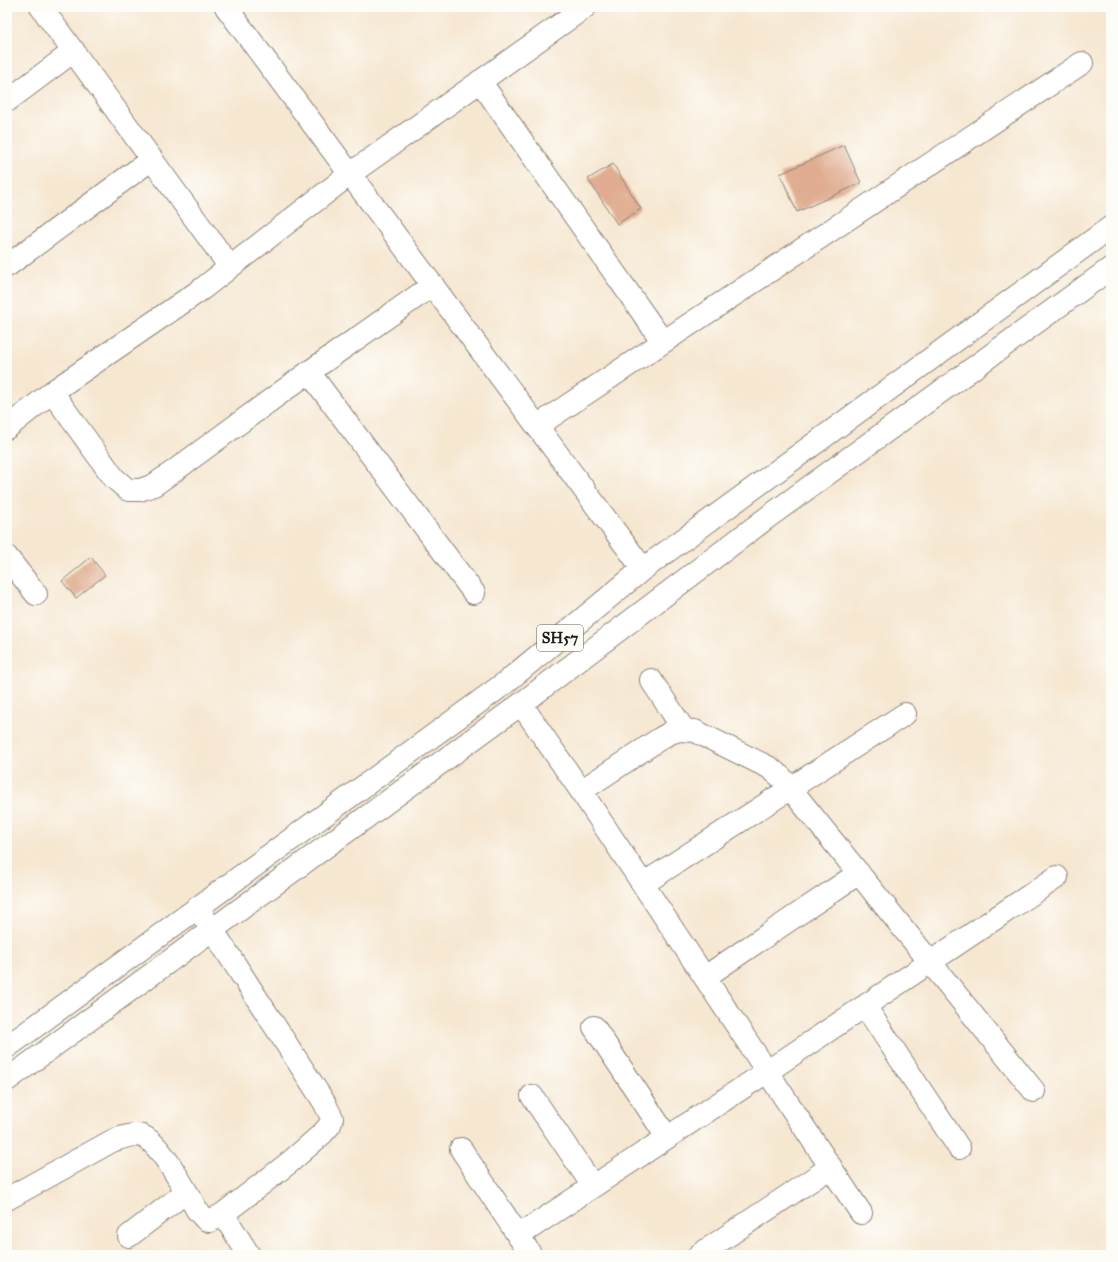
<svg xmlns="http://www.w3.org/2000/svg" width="1118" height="1262" font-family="'IM FELL Great Primer',serif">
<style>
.building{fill:#e0ad92}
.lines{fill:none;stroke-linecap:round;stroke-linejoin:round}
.minor-casing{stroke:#898276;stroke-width:24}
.major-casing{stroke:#898276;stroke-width:24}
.minor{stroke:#fff;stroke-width:22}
.major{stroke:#fff;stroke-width:22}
.labels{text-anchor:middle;stroke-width:3;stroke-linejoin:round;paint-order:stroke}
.shield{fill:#fdfcf7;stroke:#605f5e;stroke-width:1}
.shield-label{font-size:15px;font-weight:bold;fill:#1c1c1c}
</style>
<rect width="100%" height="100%" fill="#fdfcf7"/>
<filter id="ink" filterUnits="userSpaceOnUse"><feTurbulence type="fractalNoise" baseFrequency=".025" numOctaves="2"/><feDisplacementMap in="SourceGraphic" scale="8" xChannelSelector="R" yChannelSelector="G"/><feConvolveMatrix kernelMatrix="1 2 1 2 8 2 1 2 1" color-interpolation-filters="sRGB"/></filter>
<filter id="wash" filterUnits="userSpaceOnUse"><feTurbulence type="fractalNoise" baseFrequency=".012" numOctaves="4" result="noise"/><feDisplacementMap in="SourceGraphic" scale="16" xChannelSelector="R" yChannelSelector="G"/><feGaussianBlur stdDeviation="0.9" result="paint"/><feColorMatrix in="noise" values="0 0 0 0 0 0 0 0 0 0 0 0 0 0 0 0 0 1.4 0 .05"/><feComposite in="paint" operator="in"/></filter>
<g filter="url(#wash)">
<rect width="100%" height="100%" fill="#f6e7d1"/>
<g id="blocks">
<!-- building -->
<path class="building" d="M844 145 861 183 797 212 780 174Z
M613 164 641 209 617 224 588 179Z
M91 557 105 575 76 598 62 581Z"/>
</g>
</g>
<g filter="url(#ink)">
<use href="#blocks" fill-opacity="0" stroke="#898276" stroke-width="1"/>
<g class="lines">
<defs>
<path id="minor" d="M41 7 230 267
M226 7 643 569
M480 81 663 342
M7 101 74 51
M7 266 152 159
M309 372 474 593
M52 392 114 478 128 490H140L154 485 174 471 309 372 433 285
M537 426 1082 63
M7 428 52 392 202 289 350 174 585 7
M7 557 36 594
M651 680 684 730
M521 704 581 791 861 1213
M581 791 661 738 670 733 679 730 695 731 770 768 782 778 790 788 1034 1091
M643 884 905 714
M705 977 859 873
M865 1006 959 1148
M594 1027 667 1137
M532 1096 593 1186
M461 1149 531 1255
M7 1199 112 1141C121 1138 132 1133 142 1136 160 1142 187 1193 197 1210L205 1219 210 1221 223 1214 290 1162 322 1134 330 1125 332 1118 324 1102 212 929 197 908
M223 1214 249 1255
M129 1236 186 1192
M518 1236 768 1071 1057 877
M699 1255 831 1167"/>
<path id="major" d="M7 1047 505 683 643 569 1111 227
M7 1080 521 704 768 517 1111 268"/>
</defs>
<!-- minor casing -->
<use href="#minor" class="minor-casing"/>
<!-- major casing -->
<use href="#major" class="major-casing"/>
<!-- minor -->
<use href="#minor" class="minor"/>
<!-- major -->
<use href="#major" class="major"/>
</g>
</g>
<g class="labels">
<!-- shield labels -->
<rect class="shield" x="537" y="625" width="46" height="26" rx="3"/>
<g class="shield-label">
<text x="560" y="643">SH57</text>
</g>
</g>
<!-- margin -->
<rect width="1118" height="1262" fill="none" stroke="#fdfcf7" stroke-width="24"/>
</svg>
